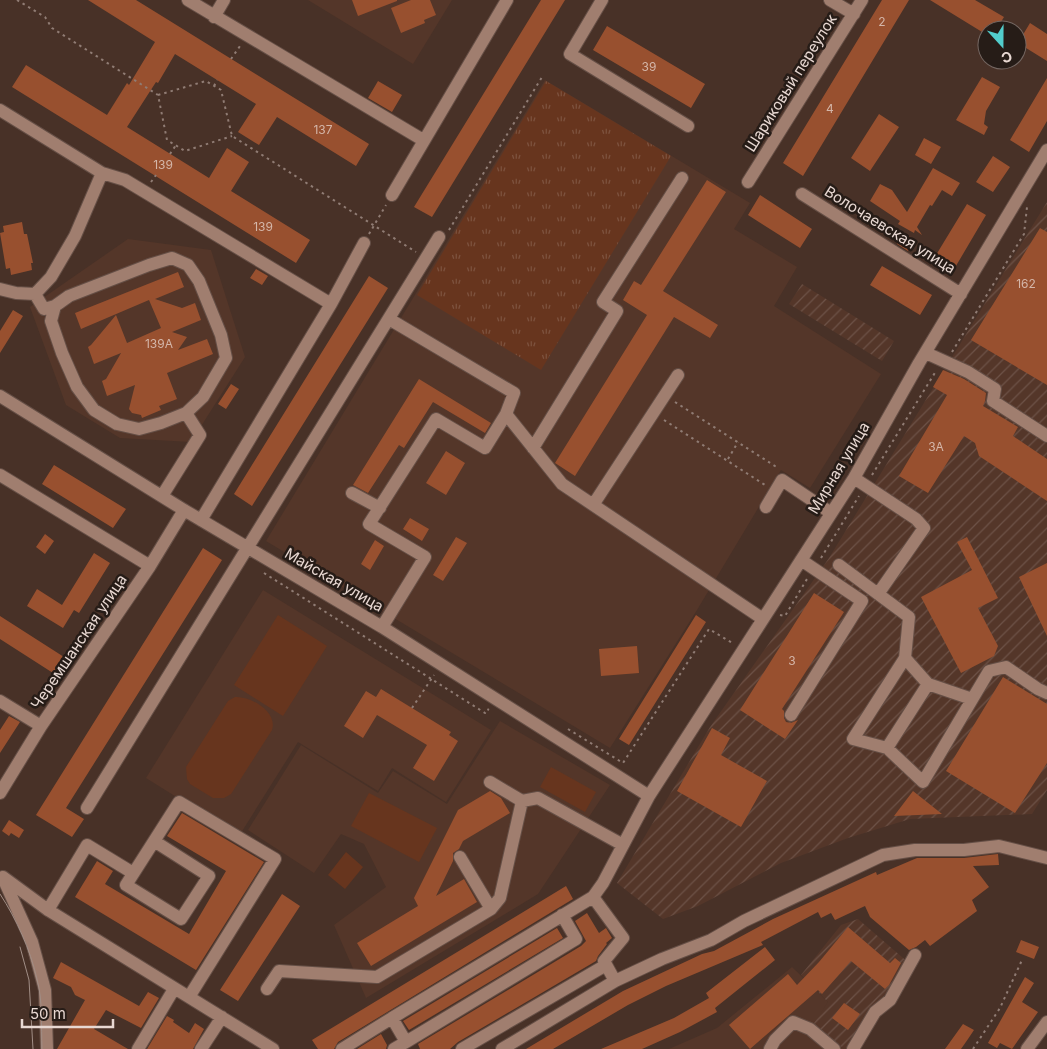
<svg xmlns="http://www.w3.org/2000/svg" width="1047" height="1049" font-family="Inter,sans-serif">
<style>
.built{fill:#543629}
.industrial{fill:url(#industrial-furrows)}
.green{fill:#67351e}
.park{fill:url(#park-tufts)}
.building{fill:#98502f}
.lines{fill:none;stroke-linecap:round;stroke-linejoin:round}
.minor-casing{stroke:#654f46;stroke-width:14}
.path{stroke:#907c74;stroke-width:2;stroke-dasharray:2.5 4;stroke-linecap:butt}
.minor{stroke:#a07e6f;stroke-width:12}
.tram{stroke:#a18e86;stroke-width:1}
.labels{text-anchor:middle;stroke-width:5;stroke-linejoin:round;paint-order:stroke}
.number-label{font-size:12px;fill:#d4b6a9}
.street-label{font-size:15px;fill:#e8d8d2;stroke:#261c17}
</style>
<defs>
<pattern id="industrial-furrows" width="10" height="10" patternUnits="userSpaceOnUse" patternTransform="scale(1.25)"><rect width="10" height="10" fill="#543629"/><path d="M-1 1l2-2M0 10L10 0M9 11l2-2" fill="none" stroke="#6d5247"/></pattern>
<pattern id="park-tufts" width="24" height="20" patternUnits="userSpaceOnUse" patternTransform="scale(1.25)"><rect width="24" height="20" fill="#67351e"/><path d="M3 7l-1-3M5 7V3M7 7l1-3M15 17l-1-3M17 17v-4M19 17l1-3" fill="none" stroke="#7d523e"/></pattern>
</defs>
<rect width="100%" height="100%" fill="#483127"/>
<!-- built -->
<path class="built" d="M308 0H452L413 64Z
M545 80 750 203 734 229 797 267 774 306 881 374 810 488 781 470 697 610 610 748 266 541Z
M128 239 211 250 245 357 191 442 120 438 66 405 30 307Z
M263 590 491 730 446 802 392 768 378 791 298 742 239 836 146 778Z
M500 721 610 785 538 894 366 998 334 925 386 887 364 844 341 834 314 873 248 830 301 745 378 793 393 771 447 804Z
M792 967 828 1002 815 1023 844 1049H669L717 1028Z"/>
<!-- industrial -->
<path class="industrial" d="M1047 202V790L1032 814 910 819 848 838 781 863 698 906 663 919 617 883 710 727 829 558Z
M802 284 894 341 882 361 789 304Z
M858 919 910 964 871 1011 848 1049H844L814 1023 828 1002 801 975 841 925Z"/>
<!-- green -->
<path class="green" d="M278 615 327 646 283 716 234 685Z
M235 697C251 696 278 712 272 730L231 794 224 798H213L190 784 187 779 186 767 228 701Z
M551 767 596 792 585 812 540 787Z
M369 793 437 828 419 862 351 826Z
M346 852 363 867 345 889 328 875Z"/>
<!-- park -->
<path class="park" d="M546 81 671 156 541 370 417 295Z"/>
<!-- building -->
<path class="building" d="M88 0H136L369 144 356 166 277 117 259 145 238 132 256 104 175 54 158 83 156 82 127 127 209 178 227 148 249 162 231 191 310 240 296 263 12 87 26 65 107 115 127 83 129 85 155 42Z
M352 0H397V1L358 16Z
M411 0H430L436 15 424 20 425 23 401 33 391 8Z
M541 0H565L432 217 414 207Z
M882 0H909L803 176 783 163Z
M930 0H975L1004 17 996 30H987V35Z
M1030 23 1047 34V61L1018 43Z
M607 26 705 84 691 108 593 50Z
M982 77 1000 87 986 111 984 124 988 127 984 135 956 120Z
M1047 78V121L1029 152 1010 140Z
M378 81 402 95 392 112 368 98Z
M879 114 899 127 870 171 851 158Z
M924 138 941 147 931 164 915 155Z
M993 156 1010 167 993 192 976 182Z
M933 168 960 183 952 196 942 190 932 206 930 205 917 227 922 235 915 230 914 233 898 224 900 221 870 201 880 184 892 190 907 212Z
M707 180 726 192 663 291 718 325 710 338 674 317 575 476 555 463 647 315 623 300 634 281 641 285Z
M760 195 812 229 800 248 748 215Z
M967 204 986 215 953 271 933 260Z
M22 222 24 234H27L33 263H31L32 270 11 275 10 268 6 269 0 233 4 232 3 226Z
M1040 228 1047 232V385L971 340Z
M904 233 915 240 908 251 897 244Z
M882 266 932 295 920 315 870 285Z
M256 269 268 276 262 285 250 278Z
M178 272 184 287 155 299 182 308 195 303 201 320 172 332 187 337 178 350 207 339 213 354 167 373 177 399 159 406 161 410 142 418 141 415 132 413 129 409 135 385 107 396 102 381 106 379 121 353 94 364 88 347 91 345 116 315 127 343 161 328 149 300 81 329 75 313Z
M369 276 388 288 252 506 234 494Z
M13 310 23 316 0 353V331Z
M943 370 964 379 986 393 985 401 983 406 1018 427 1013 436 1047 459V501L979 456 975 443 964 436 928 493 899 476 947 395 933 387Z
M419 379 491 423 485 433 433 402 404 448 399 445 368 493 353 485Z
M231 384 239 389 226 409 218 404Z
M446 451 465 463 446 495 426 483Z
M54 465 126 509 113 528 42 484Z
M410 518 429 529 422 541 403 529Z
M45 534 54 541 45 554 36 547Z
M456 537 467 543 443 581 433 575Z
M967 537 998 598 978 608 998 646 994 656 961 673 921 597 972 570 957 542Z
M375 540 384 546 370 570 361 564Z
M203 548 222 560 66 808 84 819 72 837 36 815Z
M94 553 110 563 79 613 74 610 63 628 27 606 37 589 62 605Z
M1047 563V636L1019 577Z
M814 593 844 612 782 709 784 711V718L786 722 791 723 798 720 785 739 740 710Z
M696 615 706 622 629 745 619 739Z
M0 616 64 657 53 673 0 639Z
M637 646 639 673 601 676 599 649Z
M1003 677 1047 704V763L1015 813 946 771Z
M381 689 451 732 449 735 458 741 434 781 413 768 427 745 377 715 363 738 344 726 366 691 376 697Z
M9 716 20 722 0 753V730Z
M712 728 730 738 721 755 767 781 741 827 677 791Z
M490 791 501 798 510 813 463 841 459 849 453 853V861L436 896 464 879 477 902 371 966 357 943 418 906 414 898 458 810Z
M913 791 942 814 894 816Z
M182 813 264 862 196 970 75 897 97 861 113 871 105 884 189 934 226 871 167 836Z
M9 820 24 830 19 838 11 833 9 836 2 831Z
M998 854 999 865 973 866 989 887 972 900 977 911 930 946 925 940 916 947 909 950 870 917 865 906 835 920 831 913 821 918 818 912 761 942 763 945 666 986 628 1005 553 1049H526L623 991 702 954 714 951 773 919 876 872 877 875 917 858H964Z
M566 886 573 899 338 1042 334 1049H318L312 1040Z
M282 894 300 906 238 1001 220 990Z
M587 913 599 933 606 928 612 938 606 943 607 944 598 956 596 961 458 1042 450 1049H420L418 1044 581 946 586 941 575 921Z
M848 927 890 963 895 958 901 963 889 985 885 989 851 961 822 994 818 990 750 1049 729 1025 788 974 797 985 819 962Z
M557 928 563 938 409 1030 403 1021Z
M1021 940 1039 947 1034 959 1016 952Z
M765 947 775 960 715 1008 717 1012 680 1032 642 1049H601L674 1018 709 998 706 993Z
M61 962 139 1006 148 992 159 998 141 1028 106 1010 94 1029 128 1049H57L85 1000 75 995 71 987 53 978Z
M1025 977 1034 983 1022 1002 1038 1012 1012 1049 1000 1043 997 1048 988 1043Z
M844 1003 860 1014 848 1030 832 1018Z
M167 1016 174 1020 173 1022 189 1033 195 1023 204 1029 193 1049H147Z
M963 1024 974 1030 968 1039 961 1049H945Z
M381 1034 387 1045 386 1049H357Z"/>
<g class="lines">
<defs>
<path id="minor" d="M188 0 423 140
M602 0 570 54 688 126
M830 0 854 14
M214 17 224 0
M0 110 102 173 125 180 331 304
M748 182 862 0
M802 194 961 294
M392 195 507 0
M172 258 188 265 199 281 221 335 226 358 203 397 186 413 161 423 139 429 117 424 94 410 77 387 62 353 51 321 55 306 69 296 149 265Z
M0 289 16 293 35 294 51 277 75 236 102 173
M35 294 44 309 55 306
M389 319 514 393 506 414 562 484 763 619
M926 353 968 372 995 389 993 401 1047 436
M0 396 184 510 382 627 649 796
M533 448 617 311 603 302 682 178
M0 475 150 566
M854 478 916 519 924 528 878 594
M352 493 380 508
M162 496 200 435 186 413
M593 505 678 375
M766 507 782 480 831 513
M201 520 331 304 364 243
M839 565 909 617 905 658 928 684 972 699
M382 627 425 557 369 524 436 419 485 448 506 414
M905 658 853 739 887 748 923 782 989 671 1006 667 1038 689 1047 693
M0 701 41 726
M791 715 862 601 801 560
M887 748 928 684
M490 782 522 801
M0 793 41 726 150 566 184 510
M87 808 439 237
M154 841 209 876 181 919 126 885 179 802 275 859 189 997
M460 857 491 909
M3 877 48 910 273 1049
M3 878 32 942 45 990 47 1049
M48 910 87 845 133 873
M562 915 576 939 406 1042 392 1018 593 897
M615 981 604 961 623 938 593 897 603 883 649 796 854 478 919 363 1047 150
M267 989 279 971 377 977 491 909 500 898 522 801 538 798 623 845
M138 1049 174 989
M201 1049 222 1017
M342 1049 392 1018
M394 1049 406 1042
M462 1049 606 965
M502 1049 615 981 662 959 711 940 744 921 883 855 915 850H964L999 846 1047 858
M770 1049 775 1040 793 1022 810 1029 834 1049
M853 1049 875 1012 890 1000 915 955
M1027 1049 1047 1022"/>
</defs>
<!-- minor casing -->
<use href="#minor" class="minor-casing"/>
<!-- path -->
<path class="path" d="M17 0 45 17 52 28 158 95 167 140 185 151 232 136
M231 59 240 46
M214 86 217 80
M158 95 206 81 221 90 232 136 416 252
M170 154 176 145
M151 182 156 175
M449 230 542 77
M369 234 386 205
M952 352 1024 234 1027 207
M675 402 778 468
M664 420 765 485
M728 459 738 442
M872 475 936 371
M821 558 859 496
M264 573 485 713 487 709 489 710
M780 615 785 616 807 579
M412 708 434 675
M568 729 623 763 709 629 734 644
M973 1049 1000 1008 1022 960"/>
<!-- minor -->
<use href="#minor" class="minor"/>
<!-- tram -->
<path class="tram" d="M0 894C17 920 30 949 37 979 43 1001 41 1026 42 1049
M20 947 29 980 33 1049"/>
</g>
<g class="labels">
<!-- number labels -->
<g class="number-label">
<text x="882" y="26">2</text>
<text x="649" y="71">39</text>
<text x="830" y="113">4</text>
<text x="323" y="134">137</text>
<text x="163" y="169">139</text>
<text x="263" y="231">139</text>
<text x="1026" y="288">162</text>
<text x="159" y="348">139А</text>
<text x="936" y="451">3А</text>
<text x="792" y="665">3</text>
</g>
<!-- street labels -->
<g class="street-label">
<text transform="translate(791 83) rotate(-58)" y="5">Шариковый переулок</text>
<text transform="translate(890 230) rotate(32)" y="5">Волочаевская улица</text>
<text transform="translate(839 468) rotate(-59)" y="5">Мирная улица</text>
<text transform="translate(334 580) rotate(30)" y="5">Майская улица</text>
<text transform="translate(79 642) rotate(-56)" y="5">Черемшанская улица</text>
</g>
</g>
<!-- north arrow -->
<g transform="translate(1002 45) rotate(159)"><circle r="24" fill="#261c17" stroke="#746762"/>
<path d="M0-4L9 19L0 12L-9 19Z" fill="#52cdcc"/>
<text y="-8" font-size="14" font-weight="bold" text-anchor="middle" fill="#e8d8d2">С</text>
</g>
<!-- scale -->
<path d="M22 1019v8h91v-8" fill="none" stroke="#e8d8d2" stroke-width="2.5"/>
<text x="30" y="1019" font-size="15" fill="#e8d8d2" stroke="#261c17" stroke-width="4" paint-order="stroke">50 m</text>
</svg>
